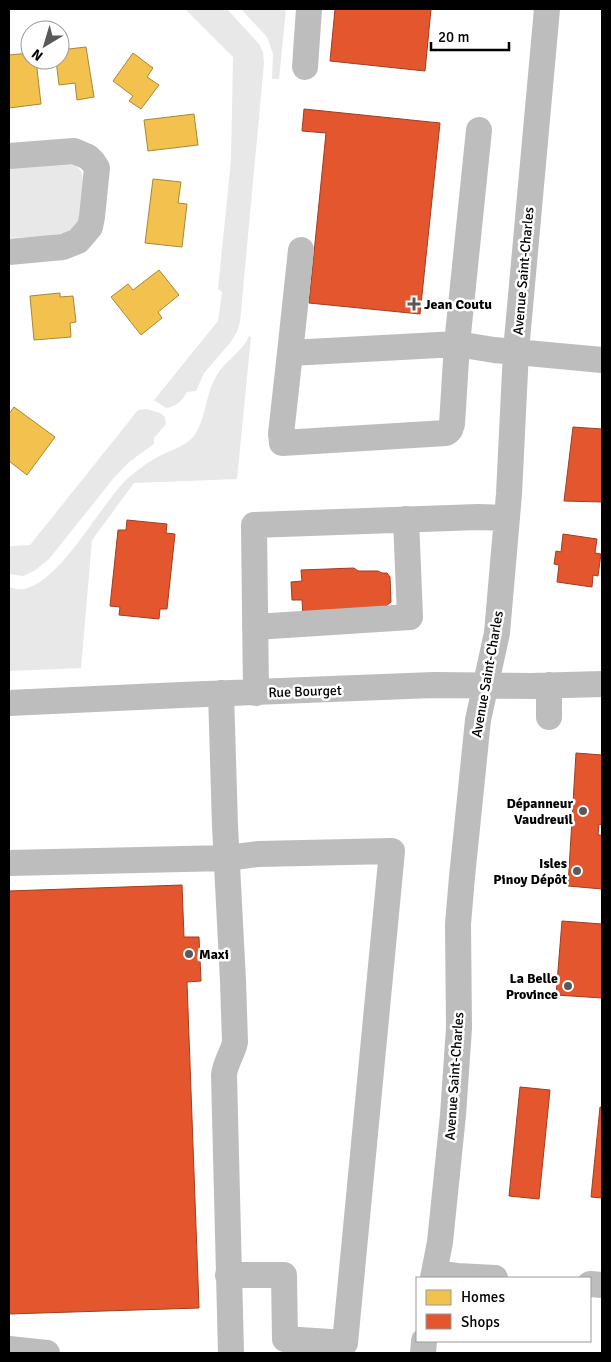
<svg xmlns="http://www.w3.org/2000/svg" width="611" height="1362" font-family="Signika,sans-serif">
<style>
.green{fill:#e8e8e8}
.homes{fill:#f2c14e;stroke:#a98737}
.shops{fill:#e4572e;stroke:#a03d20}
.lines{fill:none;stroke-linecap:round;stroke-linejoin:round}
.minor{stroke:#bdbdbd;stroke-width:26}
.poi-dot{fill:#595959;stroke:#fff;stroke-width:2}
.labels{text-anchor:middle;stroke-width:5;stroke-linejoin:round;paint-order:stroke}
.street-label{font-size:14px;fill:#000;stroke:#fff}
.poi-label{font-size:14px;font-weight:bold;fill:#000;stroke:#fff;text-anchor:end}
</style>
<rect width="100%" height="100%" fill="#fff"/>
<!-- green -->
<path class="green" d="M185 9H227L259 44 263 52 264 63 240 322 237 332 230 343 204 373 196 391 187 392C181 402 177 406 166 408L154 400 218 321 222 292 218 289 231 160 233 57Z
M241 9H286L279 79H272L273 54 267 37Z
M68 162C72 164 78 167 81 171 85 177 82 210 80 218 79 222 75 228 71 230 61 237 22 237 9 238V168Z
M249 336 251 337 237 479 134 483 92 540 81 668 9 671V587C13 588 19 590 24 589 62 581 100 504 129 477 137 471 145 464 154 459 165 452 185 447 193 437 206 421 205 395 216 377 224 361 242 353 249 336Z
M147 409 160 413 165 417 166 424 154 438V444L129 462 113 479 49 559 34 571 23 576 9 574V546L30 545 138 410Z"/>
<!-- homes -->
<path class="homes" d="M86 47 94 97 77 100 75 83 59 85 56 60H60V50Z
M30 53V60H36L41 104 9 108V55Z
M133 53 153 68 147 77 159 85 141 109 129 101 133 96 113 81Z
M194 114 198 145 148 151 144 120Z
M153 179 181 182 178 203 187 204 182 247 145 243Z
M159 270 179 295 158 312 162 318 141 335 111 297 128 284 133 290Z
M60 293V297L73 296 76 322 70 323 71 337 34 340 30 296Z
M14 407 55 437 27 475 9 461V414Z"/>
<!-- shops -->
<path class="shops" d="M335 9H431L425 71 330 61Z
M304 109 440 123 420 314 309 303 326 133 302 131Z
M573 427 602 429V502L564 501Z
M127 520 167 524 166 533 175 534 167 609H160L159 619 119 615 120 607 110 606 118 530H126Z
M563 534 597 539 595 553 601 554 598 576 593 575 592 587 557 582 559 565 554 564 556 551 561 552Z
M354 568 358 571H378L382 573H387L390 577 391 602 386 606 303 616 302 600H292L291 582 302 581 301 570Z
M576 753 602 755V825L599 824 598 835H602V889L568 886Z
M182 885 184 937H199L201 981 187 982 199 1308 9 1314V891Z
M562 921 602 924V998L556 995Z
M520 1087 550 1090 539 1199 509 1196Z
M600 1107H602V1198L591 1197Z"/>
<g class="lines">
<!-- minor -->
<path class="minor" d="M305 67 309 9
M479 130 457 344 494 350 602 360
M9 156 74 151 88 157 93 162 97 168 92 217 90 227 78 241 63 247 9 252
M290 353 281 434 282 443 446 433 450 430 452 424 457 344 290 353 301 250
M255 627 410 617 406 519
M221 693 225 826 233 981 235 1042C233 1053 225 1063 224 1075L231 1353
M256 693 254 525 478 517 507 518
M9 703 181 695 434 685 531 686 602 684
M549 717V685
M9 863 227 858 258 854 392 851 345 1343 285 1339 284 1275H228
M434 1273 457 1276 495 1278
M433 1278 440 1242 453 1115 459 1028 458 924 462 877 478 720 497 633 509 494 516 351 547 9
M590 1284 602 1285
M9 1349 47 1353
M423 1353 424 1341"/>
</g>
<!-- markers -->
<g class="poi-dot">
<path d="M411.5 296.5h5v5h5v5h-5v5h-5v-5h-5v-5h5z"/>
<circle cx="583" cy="811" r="5"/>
<circle cx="577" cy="871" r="5"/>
<circle cx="189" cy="954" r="5"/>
<circle cx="568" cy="986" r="5"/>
</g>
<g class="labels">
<!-- street labels -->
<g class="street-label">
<text transform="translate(523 271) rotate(-85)" y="5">Avenue Saint-Charles</text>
<text transform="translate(487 674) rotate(-80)" y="5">Avenue Saint-Charles</text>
<text transform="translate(305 691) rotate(-2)" y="5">Rue Bourget</text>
<text transform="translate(454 1076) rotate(-86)" y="5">Avenue Saint-Charles</text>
</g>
<!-- poi labels -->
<g class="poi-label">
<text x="424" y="309" text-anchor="start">Jean Coutu</text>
<text x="573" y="808">Dépanneur<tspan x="573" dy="16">Vaudreuil</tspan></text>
<text x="567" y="868">Isles<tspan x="567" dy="16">Pinoy Dépôt</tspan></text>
<text x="199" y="959" text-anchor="start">Maxi</text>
<text x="558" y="983">La Belle<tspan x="558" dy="16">Province</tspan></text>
</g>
</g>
<!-- border -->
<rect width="611" height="1362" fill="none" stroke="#000000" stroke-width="20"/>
<!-- legend -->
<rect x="416" y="1277" width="175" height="65" fill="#ffffff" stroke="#999999"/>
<rect x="426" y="1290" width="25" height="15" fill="#f2c14e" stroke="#999999"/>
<text x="461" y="1302" font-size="15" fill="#000000">Homes</text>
<rect x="426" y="1314" width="25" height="15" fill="#e4572e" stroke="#999999"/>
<text x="461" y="1327" font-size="15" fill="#000000">Shops</text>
<!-- north arrow -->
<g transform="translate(45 45) rotate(218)"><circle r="24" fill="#ffffff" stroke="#999999"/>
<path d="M0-4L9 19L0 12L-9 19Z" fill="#595959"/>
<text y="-8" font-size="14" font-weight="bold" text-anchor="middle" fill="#000000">N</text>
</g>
<!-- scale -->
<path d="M431 42v8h78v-8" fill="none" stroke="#000000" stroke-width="2.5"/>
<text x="438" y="42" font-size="15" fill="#000000" stroke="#ffffff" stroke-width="4" paint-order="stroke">20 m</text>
</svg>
